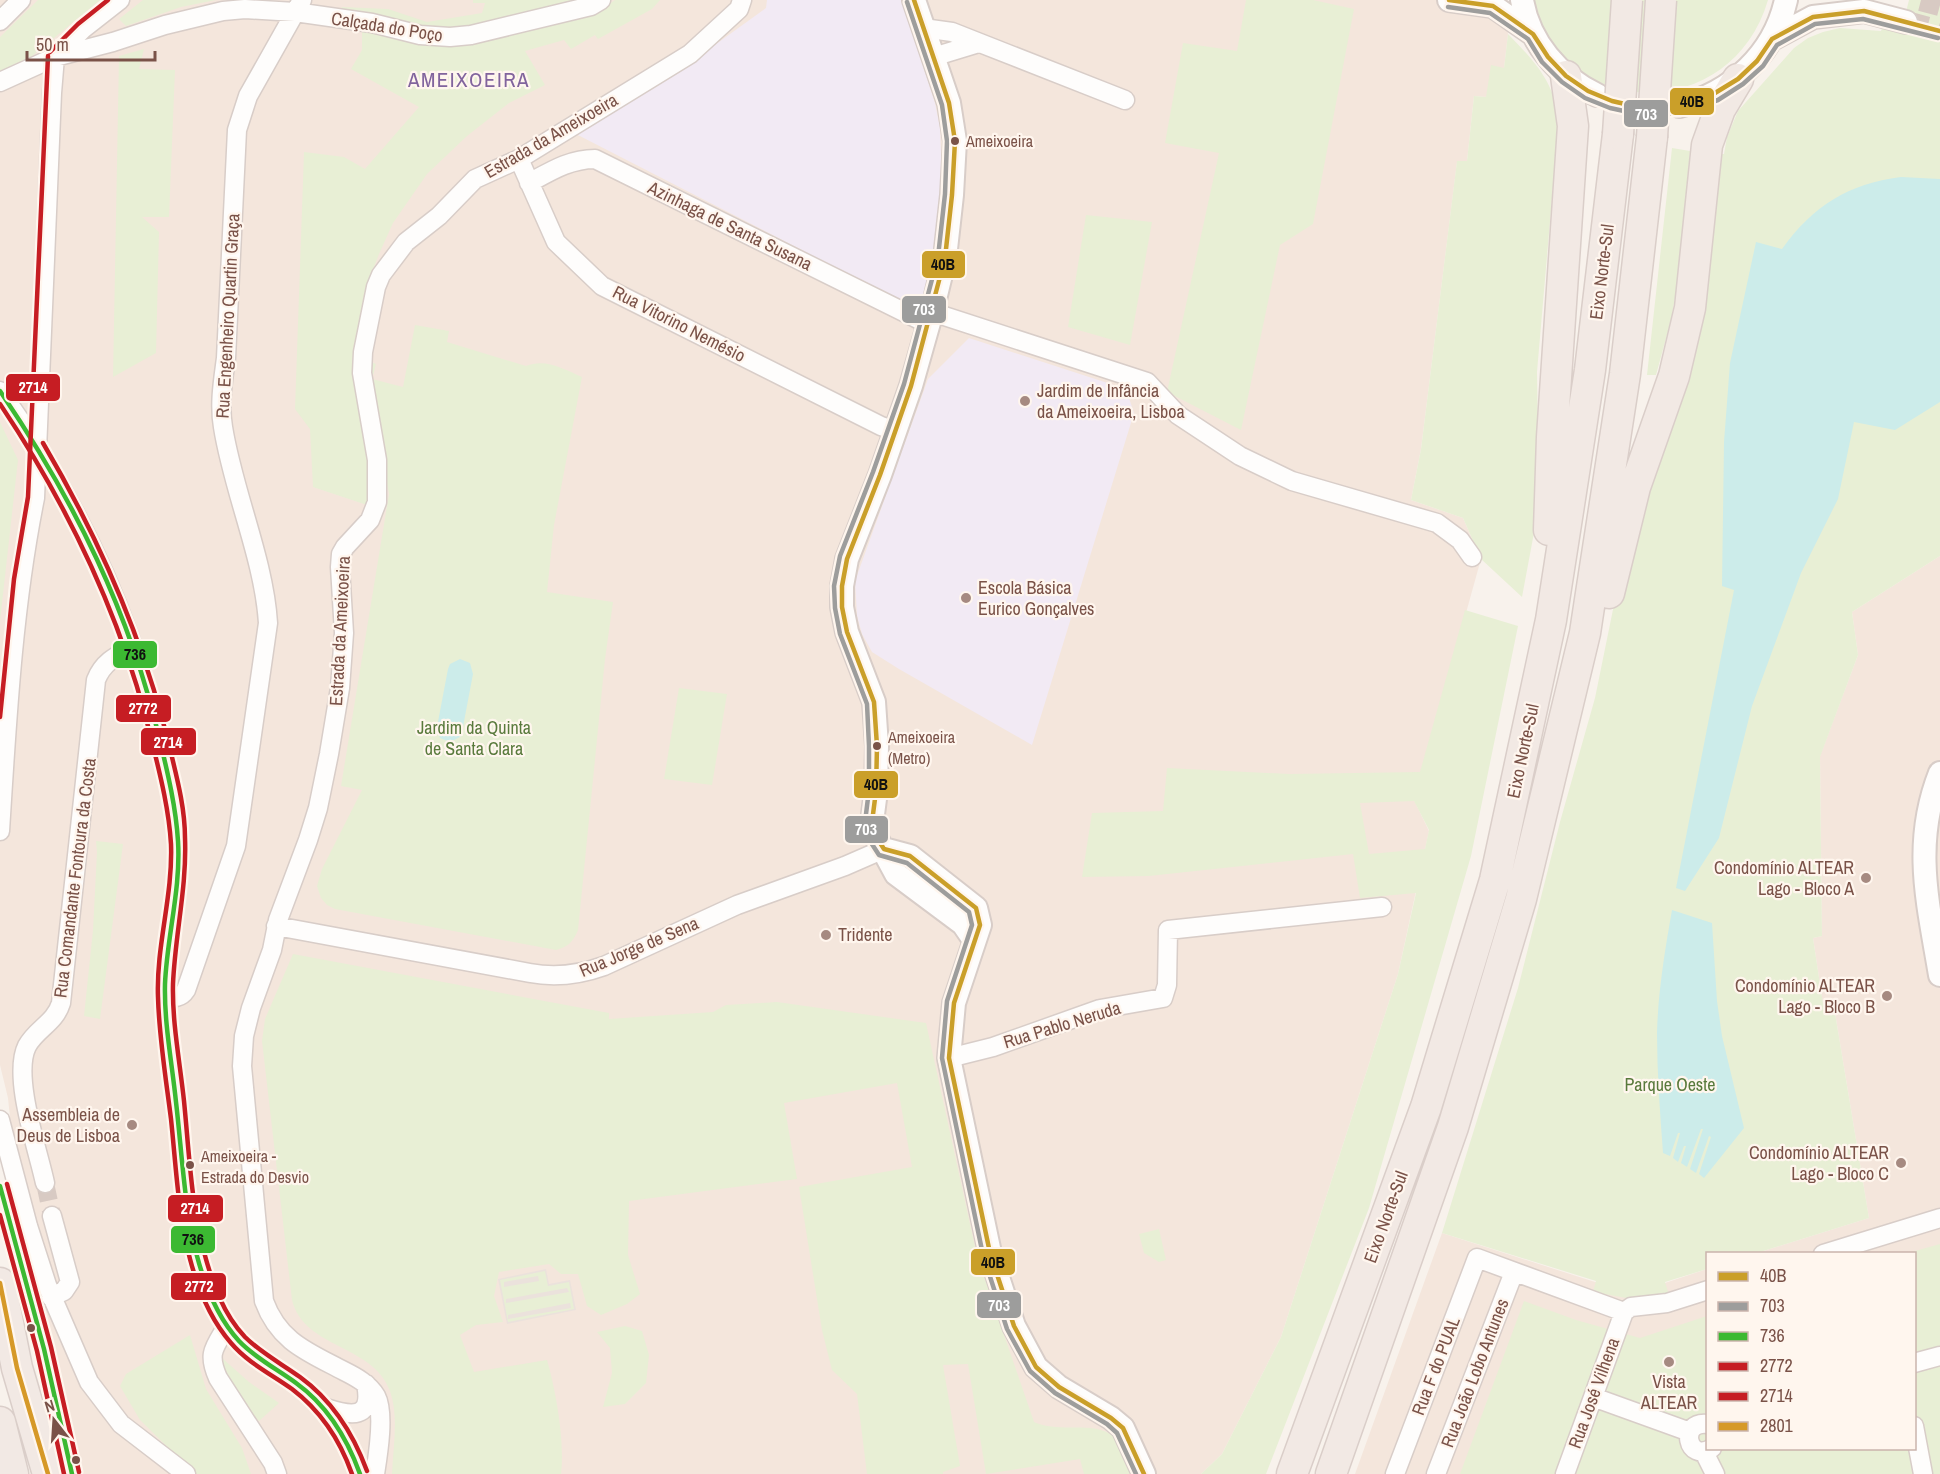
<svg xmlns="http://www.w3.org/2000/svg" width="1940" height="1474" font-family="'Archivo Narrow',sans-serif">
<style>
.residential{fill:#f4e6dc}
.industrial{fill:#ebe2dc}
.education{fill:#f2eaf4}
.green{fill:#e8efd5;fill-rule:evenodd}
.water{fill:#ccecea}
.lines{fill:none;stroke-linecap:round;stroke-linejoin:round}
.minor-tunnel{stroke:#d8cac3;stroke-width:18;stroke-dasharray:18 9;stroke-linecap:butt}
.tertiary-tunnel{stroke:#d8cac3;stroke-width:22;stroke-dasharray:22 11;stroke-linecap:butt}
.minor-casing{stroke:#d8cdc8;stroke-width:21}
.tertiary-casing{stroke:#d8cdc8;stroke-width:26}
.trunk-casing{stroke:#dacec9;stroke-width:33}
.minor{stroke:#fefdfc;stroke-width:18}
.tertiary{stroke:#fefdfc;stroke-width:22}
.trunk{stroke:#f2e9e4;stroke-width:30}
.trunk-bridge-casing{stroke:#dacec9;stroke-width:33;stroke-linecap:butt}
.trunk-bridge{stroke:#f2e9e4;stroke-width:30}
.bus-1-casing{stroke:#fff6ee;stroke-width:9}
.bus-2-casing{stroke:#fff6ee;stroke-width:9}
.bus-3-casing{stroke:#fff6ee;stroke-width:9}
.bus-4-casing{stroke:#fff6ee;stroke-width:9}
.bus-5-casing{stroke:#fff6ee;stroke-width:9}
.bus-6-casing{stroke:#fff6ee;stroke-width:9}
.bus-1{stroke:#ca9f29;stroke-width:4.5}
.bus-2{stroke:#9d9d9c;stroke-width:4.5}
.bus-3{stroke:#3cb932;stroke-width:4.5}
.bus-4{stroke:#c61d23;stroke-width:4.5}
.bus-5{stroke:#c61d23;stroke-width:4.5}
.bus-6{stroke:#d69928;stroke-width:4.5}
.bus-dot{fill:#7a5248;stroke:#fff6ee;stroke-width:2}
.poi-dot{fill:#a68a81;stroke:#fff6ee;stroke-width:2}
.labels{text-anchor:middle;stroke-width:4.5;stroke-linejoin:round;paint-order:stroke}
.bus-label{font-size:16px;fill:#7a5248;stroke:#fff6ee;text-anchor:start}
.street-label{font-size:18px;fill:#7a5248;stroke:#fff6ee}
.poi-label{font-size:18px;fill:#7a5248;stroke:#fff6ee;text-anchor:end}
.park-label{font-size:18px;fill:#597a3c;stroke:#fff6ee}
.quarter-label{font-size:21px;letter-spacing:1.5px;fill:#81649d;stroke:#fff6ee}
.line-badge{stroke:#fff6ee;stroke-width:2}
.badge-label{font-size:16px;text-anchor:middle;font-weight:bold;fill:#fff}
.pale-badge-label{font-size:16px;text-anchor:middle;font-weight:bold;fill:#111}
</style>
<rect width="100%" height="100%" fill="#f8f2ec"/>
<!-- residential -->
<path class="residential" d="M0 0H1504L1508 34 1504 68 1486 97 1474 96 1467 161 1457 162 1421 449 1411 500 1463 518 1481 559 1414 800 1429 831 1398 974 1281 1337 1222 1454 1201 1474H65L30 1313 8 1098 0 1065Z
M1940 556V1474H1355L1442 1233 1595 1282 1665 1283 1707 1269 1708 1448H1914V1254L1757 1253 1869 1218 1833 1001 1823 1004 1813 938 1822 936 1820 756 1858 655 1852 612Z"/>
<!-- industrial -->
<path class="industrial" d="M546 1269 549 1284 570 1280 576 1310 507 1324 498 1279Z"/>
<!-- education -->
<path class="education" d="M767 0H901L935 103 940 128 942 180 940 220 922 301 918 305 913 307 574 133 669 78 766 8Z
M969 338 1126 389 1134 413 1032 745 899 669 872 652 862 634 857 616 855 581 928 379Z"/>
<!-- green -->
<path class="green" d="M38 0H100L32 56 0 71V37Z
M143 0H216L181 7 126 26 119 19Z
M473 0H583L601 10 615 0H660L652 9 598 39 595 35 571 49 564 40 525 51 545 85 509 103 467 136 427 174 393 223 379 254 369 280 368 448 370 492 367 505 313 487 310 429 295 409 304 152 344 157 365 169 419 107 351 69 362 50V17L341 13 342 7 388 9 427 22 482 13 485 3H473Z
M1246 0H1313L1354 9 1313 224 1280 245 1241 430 1167 392 1219 153 1165 143 1183 43 1237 51Z
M1534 0H1768C1732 123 1564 124 1534 0Z
M1909 0H1940V556L1852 612 1858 655 1820 757 1822 936 1813 938 1823 1004 1833 1001 1869 1218 1757 1253 1708 1254 1707 1269 1665 1282 1669 1295 1632 1299 1593 1292 1596 1281 1442 1233 1518 988 1560 822 1595 698 1620 575 1714 154H1724L1727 137 1738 111 1794 48 1808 38 1823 32 1840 28 1881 31 1882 28 1901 32Z
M1508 34C1534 61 1552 79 1559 117L1537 372 1539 506 1522 597 1481 559 1463 518 1411 500 1421 449 1457 161H1467L1474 96 1486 97 1491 65 1504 68Z
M144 49 139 69 175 70 169 217H142L159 232 156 353 113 377 119 56Z
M1672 148 1690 151 1677 286 1671 320 1656 375H1647Z
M1086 215 1152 222 1130 345 1068 327Z
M415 325 449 331 447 342 526 366C545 358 564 369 582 377L554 525 547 592 613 602 605 659 578 930C573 942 568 947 556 950L335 909 327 905 321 898 317 886 322 869 362 790 341 786 389 494 372 407 369 361 376 364 372 379 403 387Z
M0 422 18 460 0 621Z
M1465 610 1518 626 1471 856 1369 1208 1266 1474H1201L1222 1454 1281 1337 1398 974 1416 893 1360 898 1353 854 1149 876 1082 877 1092 813 1163 811 1167 768 1289 774 1420 772ZM1414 801 1429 830 1425 849 1369 854 1360 803Z
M679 688 727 694 712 785 664 779Z
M96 841 123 844 100 1019 84 1016 93 930 97 852Z
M293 954 609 1013V1019L713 1012 726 1005 777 1002 926 1023 977 1256 1034 1422C1066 1436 1102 1414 1125 1448 1130 1455 1133 1466 1136 1474H1084L1080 1459 986 1474 968 1364 943 1365 960 1466 943 1472V1474H867L857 1394 832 1370 822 1330 799 1187 912 1167 897 1083 784 1103 797 1179 629 1201 628 1255 640 1294 627 1304 601 1315 587 1306 578 1274H561L549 1264 499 1272 494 1296 503 1322 476 1325 460 1335 474 1372 547 1360C556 1391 565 1442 561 1474H392C393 1447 399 1417 390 1391 373 1344 304 1349 292 1300L262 1041 265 1019Z
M1159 1229 1166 1260 1159 1262 1144 1253 1139 1234Z
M1940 1244V1474H1460L1524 1301 1576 1320 1640 1338 1707 1316 1708 1448H1914V1254L1908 1253Z
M545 1271 548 1286 569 1282 574 1309 508 1322 500 1280ZM538 1276 539 1281 504 1287V1282ZM567 1288 569 1292 506 1303V1299ZM570 1303 571 1308 508 1319V1315Z
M625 1326 642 1331 649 1355 646 1383 625 1404 603 1407 612 1373 610 1348 597 1332Z
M190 1335 206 1389 242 1448 251 1474H195L140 1420 120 1386 126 1374Z
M222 1358 249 1382 279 1403 259 1421C248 1409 219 1375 222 1358Z"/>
<!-- water -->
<path class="water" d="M1901 177 1940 179V402L1895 430 1854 422 1838 499 1801 573 1752 706 1719 838 1685 891 1676 888 1734 590 1722 586 1724 442 1730 363 1756 242 1782 249C1814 205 1848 184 1901 177Z
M460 659 470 663 473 674 462 732 460 737 450 742 440 738 437 727 448 669 450 664Z
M1672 910 1712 923 1717 1001 1722 1036 1744 1128 1704 1178 1699 1174 1711 1137 1709 1136 1696 1173 1690 1169 1703 1129H1701L1687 1167 1681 1163 1686 1146H1684L1678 1162 1673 1158 1680 1133H1678L1670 1156 1663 1153C1660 1113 1657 1073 1657 1033 1658 992 1665 950 1672 910Z"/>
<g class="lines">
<!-- minor-tunnel -->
<path class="minor-tunnel" d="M45 1183 52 1216"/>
<!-- tertiary-tunnel -->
<path class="tertiary-tunnel" d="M1921 0 1940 5
M1906 22 1940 31"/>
<defs>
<path id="minor" d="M0 21 21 0
M923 28 952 32 1125 100
M933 57 979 43
M0 82 55 57 113 42 165 25 223 11 245 9 295 12 372 23 420 35 450 37 471 35 591 6 601 0
M519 159 556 242 602 286 881 426 895 431
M529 183C551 171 570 159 595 159L928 324
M932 312 1147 382 1178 415 1240 456 1292 481 1437 523 1460 540 1472 557
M0 391C80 504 137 627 165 763 170 789 176 816 178 843 181 893 165 946 165 997L190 1226C198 1265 210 1308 237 1339 253 1357 276 1369 296 1383 328 1405 348 1437 360 1474
M0 831C7 720 13 607 35 498L52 93 55 57 83 29 120 0
M276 926 530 973C556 978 579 975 604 966L737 905 845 866 884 849
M165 997C174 998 181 998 186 990L236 846 268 623C264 559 233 491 223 427 219 404 223 381 226 358L237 130 248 96 302 0
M949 1058 993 1047 1100 1009 1163 998 1167 985 1168 930 1382 907
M0 1120 28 1226 47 1285 89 1382 121 1424 186 1474
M45 1183C38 1150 12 1076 27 1046 36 1029 55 1023 61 1003L96 680C103 662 116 656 133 647
M1823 1254 1940 1218
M51 1297 64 1291 70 1282 52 1216
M227 1326C214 1348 207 1353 218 1378L273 1463 277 1474
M1914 1363 1940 1356
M1593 1397 1690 1432
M326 1408C351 1416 373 1420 366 1384
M1708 1424C1678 1420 1687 1464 1712 1448
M1914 1426 1923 1474
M1704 1452 1715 1474
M375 1474C378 1455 385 1413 376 1396 369 1384 356 1377 344 1371 308 1352 279 1342 264 1301L242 1066 244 1036 251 1008 272 950 278 920 308 840 318 808 329 754 340 688 344 633 340 567 341 554 345 547 370 520 377 502V460L362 373 363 352 376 287 381 275 406 242 439 216 475 179 519 159 690 54 739 9 742 0
M1395 1474 1477 1258 1624 1312 1631 1307 1667 1303 1708 1290
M1436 1474 1514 1272
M1565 1474 1624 1312"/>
<path id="tertiary" d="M914 0 949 103 955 141 952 195 945 258 932 312 911 386 880 475 847 559 842 586V607L847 632 874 702 877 746 876 791 872 822 875 835 896 874 963 924 974 940
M1449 0 1493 6 1533 34
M1522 0C1529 42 1559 77 1597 95
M1772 39 1813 17 1864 11 1906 22
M1679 106C1732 93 1774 54 1786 0
M1940 773C1912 844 1928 903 1940 975
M884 849 910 856 976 908 980 925 954 1003 949 1058 990 1253 1014 1326 1036 1367 1059 1387 1111 1418 1123 1428 1144 1474"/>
<path id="trunk" d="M1549 530 1552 437 1573 126 1566 76
M1609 593 1635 487 1674 376 1690 308 1707 145 1720 109 1738 79
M0 1283 17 1368 48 1474
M0 1422 13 1474
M1292 1474 1426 1107 1495 880 1551 620 1590 370 1618 134
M1331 1474 1453 1127 1521 899 1585 633 1590 600 1625 374 1652 137"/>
</defs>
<!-- minor casing -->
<use href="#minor" class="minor-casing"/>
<!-- tertiary casing -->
<use href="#tertiary" class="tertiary-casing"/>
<!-- trunk casing -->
<use href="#trunk" class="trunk-casing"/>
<!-- minor -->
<use href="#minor" class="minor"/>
<!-- tertiary -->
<use href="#tertiary" class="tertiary"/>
<!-- trunk -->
<use href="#trunk" class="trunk"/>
<defs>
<path id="trunk-bridge" d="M1618 134 1627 0
M1652 137 1661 0"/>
</defs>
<!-- trunk-bridge casing -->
<use href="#trunk-bridge" class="trunk-bridge-casing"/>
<!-- trunk-bridge -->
<use href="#trunk-bridge" class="trunk-bridge"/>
<defs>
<path id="bus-1" d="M914 0 949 103 955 141 952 195 945 258 911 386 880 475 847 559 842 586V607L847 632 874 702 877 746 876 791 872 822 875 835 884 849 910 856 976 908 980 925 954 1003 949 1058 990 1253 1014 1326 1036 1367 1059 1387 1111 1418 1123 1428 1144 1474
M1449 0 1493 6 1533 34 1548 57 1566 76 1588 91 1612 101 1638 107 1679 106 1715 93 1738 79 1757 61 1772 39 1813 17 1864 11 1940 31"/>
<path id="bus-2" d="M907 2 942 105 947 141 945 194 938 257 904 384 873 472 840 556 834 586 835 608 840 634 867 704 869 746V790L865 822 868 838 879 855 907 863 969 912 972 925 947 1001 942 1058 983 1255 1007 1329 1030 1371 1055 1393 1107 1424 1117 1433 1136 1474
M1448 7 1490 13 1528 39 1542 62 1562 82 1585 98 1610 108 1638 114 1680 113 1718 100 1743 84 1763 66 1777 45 1815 24 1863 19 1938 38"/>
<path id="bus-3" d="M0 391C74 500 130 612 160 741 168 774 176 808 178 841 181 889 167 936 165 984 164 1023 172 1063 176 1102 182 1153 184 1206 197 1256 205 1286 217 1317 239 1341 255 1358 277 1369 296 1383 328 1406 347 1438 360 1474
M0 1186 44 1349 72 1474"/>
<path id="bus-4" d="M0 404C71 510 124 622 153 746 161 778 169 811 171 844 173 896 156 946 158 997 159 1037 166 1079 171 1119 176 1166 178 1214 190 1259 198 1289 210 1319 231 1343 248 1363 271 1374 292 1389 321 1411 340 1440 352 1474
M0 1215 37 1351 64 1474"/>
<path id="bus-5" d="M50 52 78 24 108 0
M43 443C100 540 144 640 170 749 177 778 185 808 185 838 187 887 175 935 173 984 172 1022 180 1063 184 1101 189 1151 191 1203 204 1252 212 1282 223 1314 245 1337 261 1353 282 1364 300 1377 333 1401 353 1433 367 1471
M0 717 14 579 28 497 48 56
M7 1184 51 1347 79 1472"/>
<path id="bus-6" d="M0 1283 17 1368 48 1474"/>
</defs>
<!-- bus-1 casing -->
<use href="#bus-1" class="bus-1-casing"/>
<!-- bus-2 casing -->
<use href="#bus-2" class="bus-2-casing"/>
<!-- bus-3 casing -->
<use href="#bus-3" class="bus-3-casing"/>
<!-- bus-4 casing -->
<use href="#bus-4" class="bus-4-casing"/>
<!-- bus-5 casing -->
<use href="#bus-5" class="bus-5-casing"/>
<!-- bus-6 casing -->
<use href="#bus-6" class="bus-6-casing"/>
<!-- bus-1 -->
<use href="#bus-1" class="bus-1"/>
<!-- bus-2 -->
<use href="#bus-2" class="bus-2"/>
<!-- bus-3 -->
<use href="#bus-3" class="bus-3"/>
<!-- bus-4 -->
<use href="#bus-4" class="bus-4"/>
<!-- bus-5 -->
<use href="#bus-5" class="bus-5"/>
<!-- bus-6 -->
<use href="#bus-6" class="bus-6"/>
</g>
<!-- markers -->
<g class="bus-dot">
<circle cx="955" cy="141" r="5"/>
<circle cx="877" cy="746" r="5"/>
<circle cx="190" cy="1165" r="5"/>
<circle cx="31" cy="1328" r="5"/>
<circle cx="76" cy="1460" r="5"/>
</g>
<g class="poi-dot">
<circle cx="1025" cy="401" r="6"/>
<circle cx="966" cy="598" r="6"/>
<circle cx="1866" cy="878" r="6"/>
<circle cx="826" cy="935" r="6"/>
<circle cx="1887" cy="996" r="6"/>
<circle cx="132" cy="1125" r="6"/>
<circle cx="1901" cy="1163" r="6"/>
<circle cx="1669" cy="1362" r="6"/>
</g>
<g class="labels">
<!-- bus labels -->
<g class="bus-label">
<text x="966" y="147">Ameixoeira</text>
<text x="888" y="743">Ameixoeira<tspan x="888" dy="21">(Metro)</tspan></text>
<text x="201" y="1162">Ameixoeira -<tspan x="201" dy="21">Estrada do Desvio</tspan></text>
</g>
<!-- street labels -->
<g class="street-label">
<text transform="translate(387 27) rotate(9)" y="6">Calçada do Poço</text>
<text transform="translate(551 136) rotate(-30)" y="6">Estrada da Ameixoeira</text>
<text transform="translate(730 226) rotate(26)" y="6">Azinhaga de Santa Susana</text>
<text transform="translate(1602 272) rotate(-83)" y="6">Eixo Norte-Sul</text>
<text transform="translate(228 316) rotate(-87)" y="6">Rua Engenheiro Quartin Graça</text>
<text transform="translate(679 324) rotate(27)" y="6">Rua Vitorino Nemésio</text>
<text transform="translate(340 631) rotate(-87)" y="6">Estrada da Ameixoeira</text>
<text transform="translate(1523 751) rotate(-78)" y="6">Eixo Norte-Sul</text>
<text transform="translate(75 878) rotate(-83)" y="6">Rua Comandante Fontoura da Costa</text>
<text transform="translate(639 947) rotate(-23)" y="6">Rua Jorge de Sena</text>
<text transform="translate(1062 1025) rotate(-17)" y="6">Rua Pablo Neruda</text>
<text transform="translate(1386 1217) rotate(-70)" y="6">Eixo Norte-Sul</text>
<text transform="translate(1436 1366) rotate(-69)" y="6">Rua F do PUAL</text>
<text transform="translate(1475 1373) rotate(-69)" y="6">Rua João Lobo Antunes</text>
<text transform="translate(1594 1393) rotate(-70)" y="6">Rua José Vilhena</text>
</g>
<!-- poi labels -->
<g class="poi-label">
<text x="1037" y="397" text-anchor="start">Jardim de Infância<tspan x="1037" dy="21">da Ameixoeira, Lisboa</tspan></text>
<text x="978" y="594" text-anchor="start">Escola Básica<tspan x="978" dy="21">Eurico Gonçalves</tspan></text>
<text x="1854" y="874">Condomínio ALTEAR<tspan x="1854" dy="21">Lago - Bloco A</tspan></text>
<text x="838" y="941" text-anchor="start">Tridente</text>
<text x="1875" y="992">Condomínio ALTEAR<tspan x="1875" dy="21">Lago - Bloco B</tspan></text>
<text x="120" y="1121">Assembleia de<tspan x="120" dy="21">Deus de Lisboa</tspan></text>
<text x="1889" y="1159">Condomínio ALTEAR<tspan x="1889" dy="21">Lago - Bloco C</tspan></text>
<text x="1669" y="1388" text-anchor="middle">Vista<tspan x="1669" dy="21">ALTEAR</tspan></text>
</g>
<!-- park labels -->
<g class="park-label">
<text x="474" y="734">Jardim da Quinta<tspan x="474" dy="21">de Santa Clara</tspan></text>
<text x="1670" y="1091">Parque Oeste</text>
</g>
<!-- quarter labels -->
<g class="quarter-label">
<text x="469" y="87">AMEIXOEIRA</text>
</g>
</g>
<g class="line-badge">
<rect x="1669" y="87" width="46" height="29" rx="6" fill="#ca9f29"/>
<rect x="1623" y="99" width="46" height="29" rx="6" fill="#9d9d9c"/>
<rect x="921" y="250" width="45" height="29" rx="6" fill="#ca9f29"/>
<rect x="901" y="295" width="46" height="29" rx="6" fill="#9d9d9c"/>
<rect x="5" y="373" width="56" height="29" rx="6" fill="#c61d23"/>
<rect x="112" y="640" width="46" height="29" rx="6" fill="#3cb932"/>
<rect x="115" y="694" width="57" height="29" rx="6" fill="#c61d23"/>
<rect x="140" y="727" width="57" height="29" rx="6" fill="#c61d23"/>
<rect x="853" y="770" width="46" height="29" rx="6" fill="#ca9f29"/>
<rect x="844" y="815" width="45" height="29" rx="6" fill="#9d9d9c"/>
<rect x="167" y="1194" width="57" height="29" rx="6" fill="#c61d23"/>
<rect x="170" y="1225" width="46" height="29" rx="6" fill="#3cb932"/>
<rect x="970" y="1248" width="46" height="28" rx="6" fill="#ca9f29"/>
<rect x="170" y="1272" width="57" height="29" rx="6" fill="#c61d23"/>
<rect x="976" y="1291" width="46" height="28" rx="6" fill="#9d9d9c"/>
</g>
<g class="badge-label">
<text x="1646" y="120">703</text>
<text x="924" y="315">703</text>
<text x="33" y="393">2714</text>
<text x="143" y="714">2772</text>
<text x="168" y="748">2714</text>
<text x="866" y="835">703</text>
<text x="195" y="1214">2714</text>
<text x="199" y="1292">2772</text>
<text x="999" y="1311">703</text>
</g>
<g class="pale-badge-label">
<text x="1692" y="107">40B</text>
<text x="943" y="270">40B</text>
<text x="135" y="660">736</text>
<text x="876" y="790">40B</text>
<text x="193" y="1245">736</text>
<text x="993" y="1268">40B</text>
</g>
<!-- legend -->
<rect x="1706" y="1252" width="210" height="198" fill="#fff6ee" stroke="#cab4ac" stroke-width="1.5"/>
<rect x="1718" y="1272" width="30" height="9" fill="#ca9f29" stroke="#cab4ac" stroke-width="1.5"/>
<text x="1760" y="1282" font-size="18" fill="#7a5248">40B</text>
<rect x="1718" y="1302" width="30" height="9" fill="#9d9d9c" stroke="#cab4ac" stroke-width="1.5"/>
<text x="1760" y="1312" font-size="18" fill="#7a5248">703</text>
<rect x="1718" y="1332" width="30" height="9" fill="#3cb932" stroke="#cab4ac" stroke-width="1.5"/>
<text x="1760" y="1342" font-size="18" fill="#7a5248">736</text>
<rect x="1718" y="1362" width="30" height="9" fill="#c61d23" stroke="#cab4ac" stroke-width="1.5"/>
<text x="1760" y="1372" font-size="18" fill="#7a5248">2772</text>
<rect x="1718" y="1392" width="30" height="9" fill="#c61d23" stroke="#cab4ac" stroke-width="1.5"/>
<text x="1760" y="1402" font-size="18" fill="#7a5248">2714</text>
<rect x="1718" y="1422" width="30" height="9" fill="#d69928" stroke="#cab4ac" stroke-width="1.5"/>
<text x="1760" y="1432" font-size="18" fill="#7a5248">2801</text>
<!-- north arrow -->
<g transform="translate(54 1420) rotate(343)" stroke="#fff6ee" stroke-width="4.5" paint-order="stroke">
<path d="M0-4.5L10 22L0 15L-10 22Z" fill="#7a5248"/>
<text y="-9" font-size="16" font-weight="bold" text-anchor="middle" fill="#7a5248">N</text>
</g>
<!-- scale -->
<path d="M27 51v9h128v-9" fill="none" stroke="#7a5248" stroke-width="3"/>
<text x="36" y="51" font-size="18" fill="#7a5248" stroke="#fff6ee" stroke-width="4.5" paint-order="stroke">50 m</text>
</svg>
